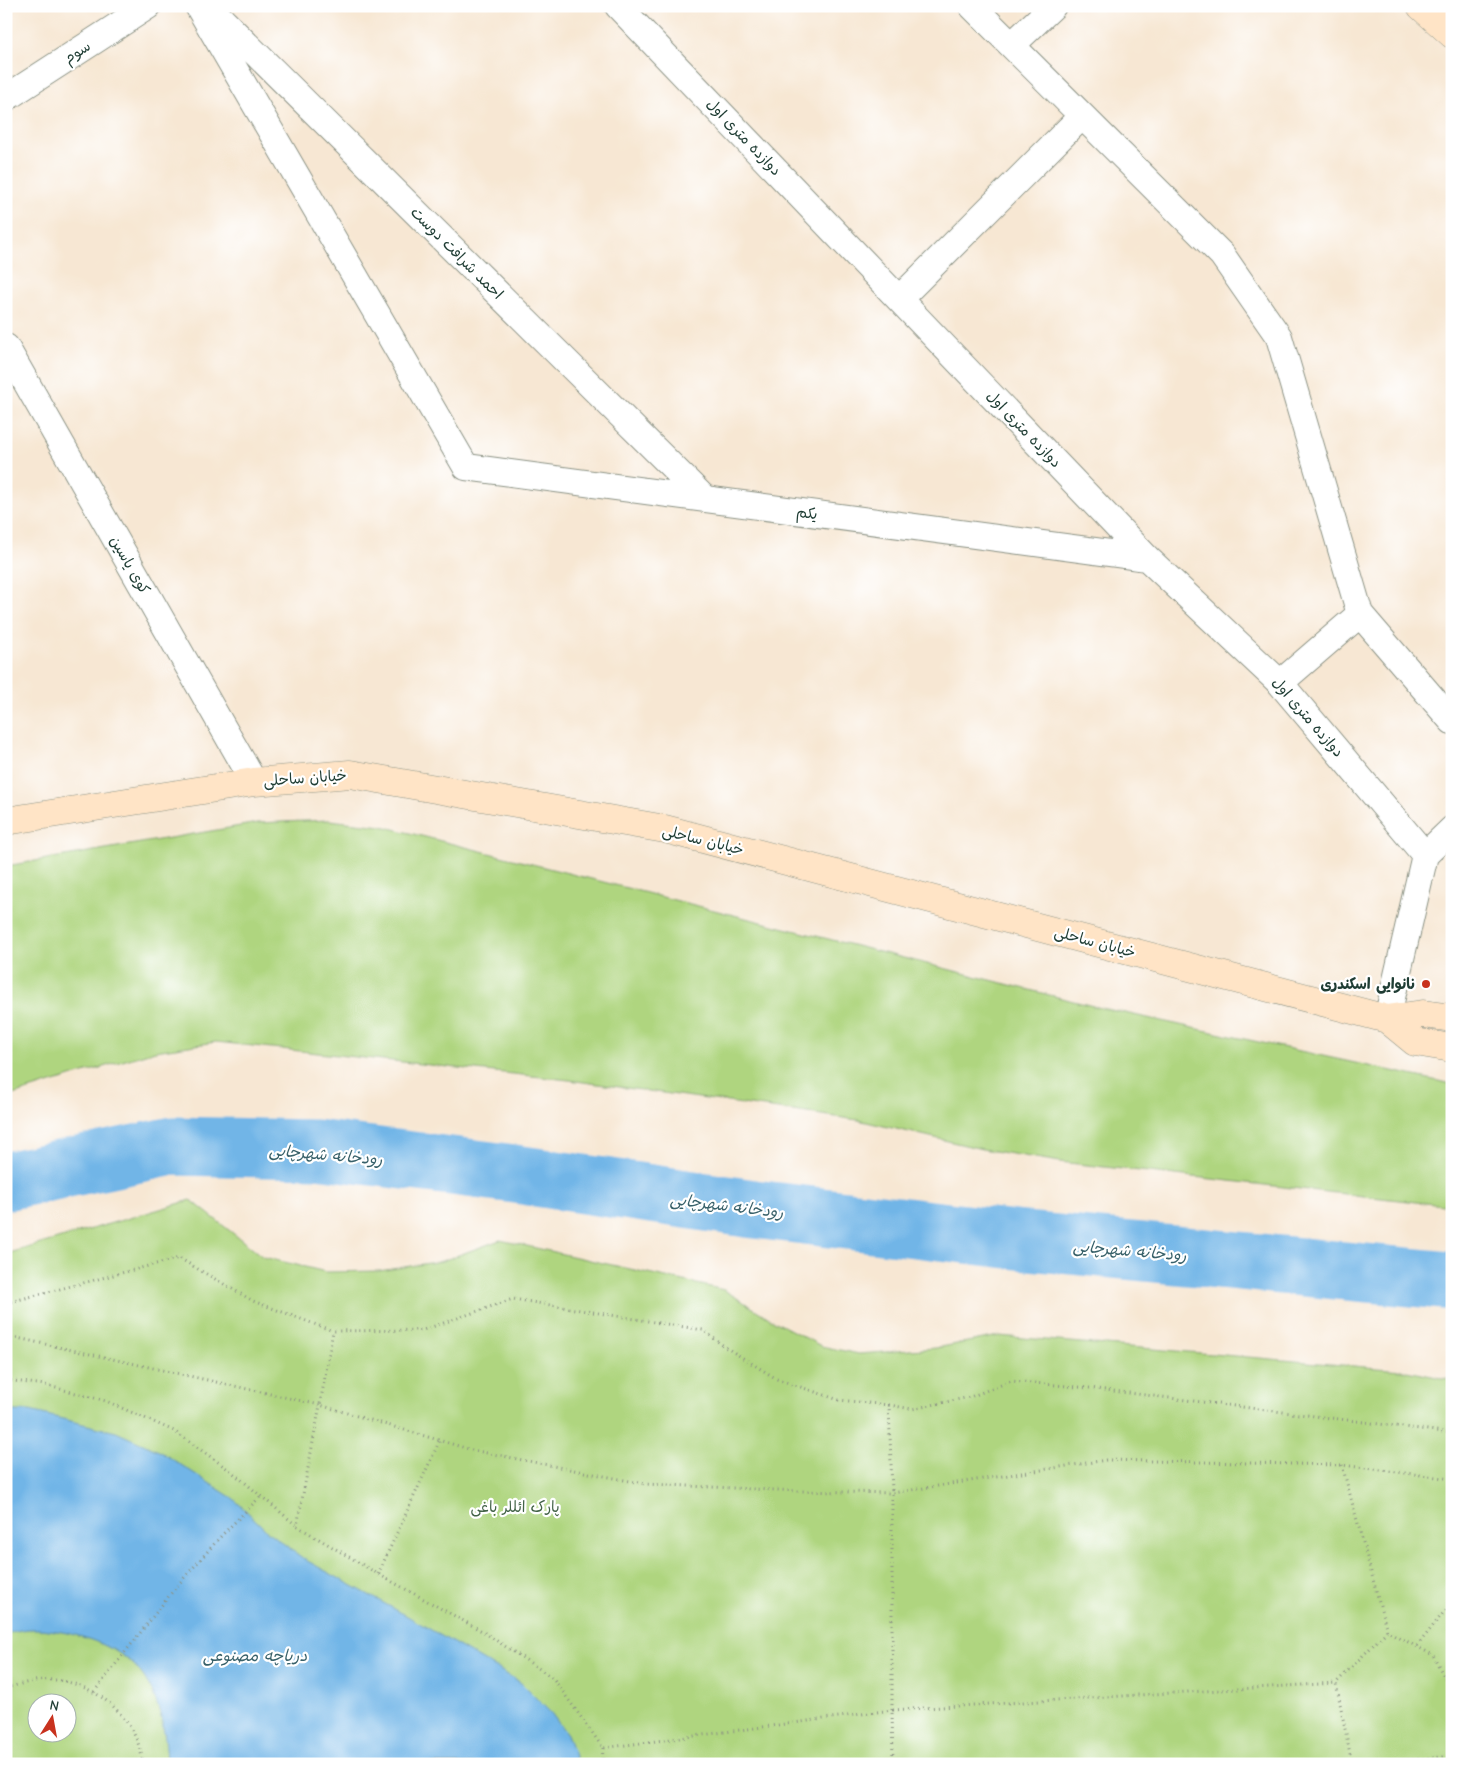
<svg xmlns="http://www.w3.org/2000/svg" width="1458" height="1770" font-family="'Comic Neue','Playpen Sans Arabic',sans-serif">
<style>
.green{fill:#afd57f;stroke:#67895a;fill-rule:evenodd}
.water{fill:#71b5e7;stroke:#48798e}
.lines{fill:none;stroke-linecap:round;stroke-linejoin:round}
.river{stroke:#71b5e7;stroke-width:59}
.street-casing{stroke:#8b9284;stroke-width:28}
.secondary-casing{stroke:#8b9284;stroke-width:29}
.path{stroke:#8b9284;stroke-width:3;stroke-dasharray:1 4;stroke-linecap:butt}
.street{stroke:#fff;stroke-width:26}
.secondary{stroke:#ffe4c6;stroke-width:28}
.poi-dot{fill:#c8321e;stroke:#fff;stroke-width:2}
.labels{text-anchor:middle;stroke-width:4.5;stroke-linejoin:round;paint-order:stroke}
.street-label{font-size:15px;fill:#1f3d34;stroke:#fff}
.poi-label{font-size:15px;font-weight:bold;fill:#1f3d34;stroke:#fff;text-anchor:end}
.park-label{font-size:15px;fill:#436347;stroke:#fff}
.water-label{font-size:16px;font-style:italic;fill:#38616a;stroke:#fff}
</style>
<rect width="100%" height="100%" fill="#fff"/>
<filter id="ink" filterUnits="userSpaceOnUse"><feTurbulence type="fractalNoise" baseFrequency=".02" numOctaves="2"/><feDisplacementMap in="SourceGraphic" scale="10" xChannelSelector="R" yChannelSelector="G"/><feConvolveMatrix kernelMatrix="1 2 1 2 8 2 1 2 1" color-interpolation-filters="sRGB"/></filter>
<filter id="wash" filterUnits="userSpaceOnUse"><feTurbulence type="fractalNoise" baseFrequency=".0096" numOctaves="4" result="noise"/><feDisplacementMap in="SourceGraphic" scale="20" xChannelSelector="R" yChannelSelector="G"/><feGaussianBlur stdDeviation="1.12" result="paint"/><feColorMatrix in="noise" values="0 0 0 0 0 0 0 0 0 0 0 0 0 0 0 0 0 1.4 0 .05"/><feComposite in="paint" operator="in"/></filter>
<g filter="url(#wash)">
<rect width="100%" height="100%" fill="#f7e7d3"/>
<!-- green -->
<path class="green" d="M329 820 382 826 1097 1007 1452 1084V1206L1060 1162 982 1149 858 1120 569 1080 216 1042 155 1051 6 1097V866L258 823Z
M191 1200 263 1257 326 1272 379 1271 442 1261 500 1240 724 1290 774 1321 821 1346 859 1354 936 1348 999 1336 1401 1370 1452 1380V1764H6V1254ZM38 1702H68V1732H38Z"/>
<!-- water -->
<path class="water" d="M6 1411H30L116 1432 161 1452 234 1499 268 1532 304 1559 409 1617 520 1682 551 1713 567 1734 575 1756V1764H167C166 1731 159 1691 135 1666 119 1649 90 1638 67 1633 46 1629 27 1626 6 1634Z"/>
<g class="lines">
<!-- river -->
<path class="river" d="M6 1181 173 1146 316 1149 515 1174 754 1209 1016 1240 1452 1281"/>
</g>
</g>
<g filter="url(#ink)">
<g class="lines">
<defs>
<path id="street" d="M198 6 466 467 1147 558
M618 6 1147 558 1280 683 1425 855
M972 6 1222 255 1279 337 1360 614 1452 721
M209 7 705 499
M1012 45 1053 6
M6 98 148 6
M899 299 1082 116
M6 347 254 782
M1280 683 1360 614
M1387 1019 1425 855 1452 829"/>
<path id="secondary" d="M1421 6 1452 34
M6 821 254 782 350 774 665 829 1387 1019 1423 1014 1452 1018
M1387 1019 1415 1042 1452 1048"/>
</defs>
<!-- street casing -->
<use href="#street" class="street-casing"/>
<!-- secondary casing -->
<use href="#secondary" class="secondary-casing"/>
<!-- path -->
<path class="path" d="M6 1303 179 1258 253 1301 333 1331
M6 1338 13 1337 320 1405 297 1526 378 1574 482 1631 553 1678 603 1748 892 1710V1493L889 1405 912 1409 970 1397 1011 1381 1089 1388 1452 1433
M6 1380 45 1385 106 1401 174 1431 232 1472 296 1525
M889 1405 839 1400 777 1379 725 1347 703 1330 513 1299 423 1330 333 1331 320 1405 472 1450 645 1484 798 1491 892 1493 1106 1460 1342 1465 1452 1479
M1342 1465 1387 1631 1433 1655 1452 1692
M378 1574 440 1440
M1417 1646 1452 1602
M6 1688C25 1683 44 1677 63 1681 104 1689 138 1722 143 1764
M94 1692 176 1587 223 1534 261 1496
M602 1764 603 1748
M893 1764 892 1710 1336 1683
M1352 1764 1336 1683 1387 1631
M1368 1764 1452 1756"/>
<!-- street -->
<use href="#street" class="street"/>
<!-- secondary -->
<use href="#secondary" class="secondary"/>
</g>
</g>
<!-- markers -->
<circle class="poi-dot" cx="1426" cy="984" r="5"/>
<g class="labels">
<!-- street labels -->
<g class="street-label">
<text transform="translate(77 52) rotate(-33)" y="5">سوم</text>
<text transform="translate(744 137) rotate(46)" y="5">دوازده متری اول</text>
<text transform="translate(457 253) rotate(45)" y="5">احمد شرافت دوست</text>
<text transform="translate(1024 429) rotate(46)" y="5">دوازده متری اول</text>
<text transform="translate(807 513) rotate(8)" y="5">یکم</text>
<text transform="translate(130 565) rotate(60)" y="5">کوی یاسین</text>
<text transform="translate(1308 717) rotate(49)" y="5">دوازده متری اول</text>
<text transform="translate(305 778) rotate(-4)" y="5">خیابان ساحلی</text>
<text transform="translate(703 840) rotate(14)" y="5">خیابان ساحلی</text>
<text transform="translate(1095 942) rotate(15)" y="5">خیابان ساحلی</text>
</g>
<!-- poi labels -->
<g class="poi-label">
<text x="1416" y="989">نانوایی اسکندری</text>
</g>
<!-- park labels -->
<g class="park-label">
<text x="515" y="1512">پارک ائللر باغی</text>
</g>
<!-- water labels -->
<g class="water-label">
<text transform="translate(326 1154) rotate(5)" y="6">رودخانه شهرچایی</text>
<text transform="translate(727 1205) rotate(7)" y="6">رودخانه شهرچایی</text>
<text transform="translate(1130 1250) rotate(5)" y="6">رودخانه شهرچایی</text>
<text x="255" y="1661">دریاچه مصنوعی</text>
</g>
</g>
<!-- margin -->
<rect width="1458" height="1770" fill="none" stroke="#fff" stroke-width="25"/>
<!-- north arrow -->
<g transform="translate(52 1718) rotate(11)"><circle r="24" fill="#ffffff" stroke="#a5b1ae"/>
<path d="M0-4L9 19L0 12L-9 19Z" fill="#c8321e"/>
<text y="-8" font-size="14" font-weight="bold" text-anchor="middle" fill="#1f3d34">N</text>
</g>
</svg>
